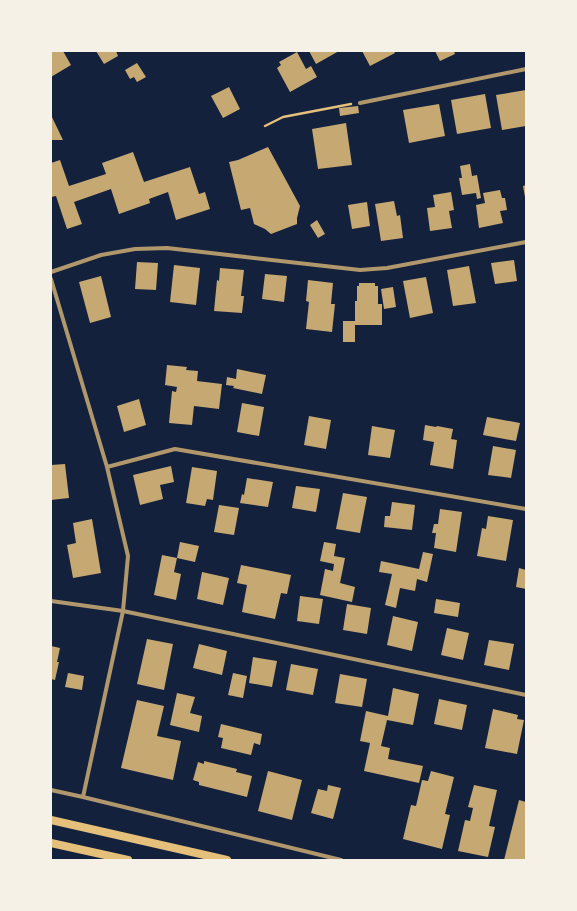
<svg xmlns="http://www.w3.org/2000/svg" width="577" height="911" font-family="'Source Sans 3',sans-serif">
<style>
.building{fill:#c6a872}
.lines{fill:none;stroke-linecap:round;stroke-linejoin:round}
.path{stroke:#e5c07b;stroke-width:2.5}
.minor{stroke:#b1986c;stroke-width:4}
.secondary{stroke:#e5c07b;stroke-width:8}
</style>
<rect width="100%" height="100%" fill="#14213d"/>
<!-- building -->
<path class="building" d="M51 51H63L71 65 51 77Z
M96 51H116L118 56 104 64Z
M309 51H339L316 64Z
M362 51H394L395 53 370 66Z
M435 51H454L455 54 440 61Z
M297 52 306 69 311 66 317 77 290 92 277 68 281 65 279 62Z
M137 63 146 77 137 82 134 77 130 79 125 70Z
M229 87 240 109 223 118 211 96Z
M526 90V126L502 130 496 95Z
M485 94 491 128 457 134 451 100Z
M439 104 445 136 409 143 403 110Z
M358 106 359 113 340 116 339 108Z
M51 115 63 140H51Z
M346 123 352 165 318 169 312 129Z
M268 147 300 206 297 218V224L271 234 265 229 254 224 250 208 241 210 229 162 238 160Z
M133 152 144 182 190 167 199 194 205 192 210 209 176 220 168 192 149 199 150 203 119 214 111 189 74 202 82 224 67 229 56 196 51 197V163L60 160 69 186 106 174 102 163Z
M470 164 472 176 477 175 481 198 477 199 476 193 462 195 459 178H462L460 166Z
M526 185V197H525L523 186Z
M500 190 502 198H505L507 210 500 211 503 223 479 228 476 205 485 203 483 193Z
M451 192 454 210 449 211 452 228 430 231 427 208 435 207 433 195Z
M394 201 397 216 400 215 403 238 381 241 375 204Z
M367 202 370 226 352 229 348 205Z
M317 220 325 234 318 238 310 225Z
M514 260 517 281 495 284 491 263Z
M137 262 158 263 156 290 135 289Z
M174 265 200 268 196 305 170 302Z
M469 266 476 303 453 306 447 270Z
M220 268 244 270 241 296H244L242 313 214 311 217 280 219 281Z
M265 274 287 276 284 302 262 299Z
M101 276 111 317 90 323 79 282Z
M426 277 433 313 410 318 403 281Z
M308 280 333 283 331 304H335L332 332 306 329 309 302 306 301Z
M359 283H375V286H378V304H382V325H355V342H343V321H355V301H357V286H359Z
M393 287 396 307 384 309 381 289Z
M167 365 187 367 186 370 198 371 197 381 222 384 219 409 194 406 192 425 169 423 172 391 176 392 177 387 165 385Z
M237 369 266 375 262 394 233 388 234 386 226 385 227 377 236 379Z
M139 399 146 425 124 432 117 406Z
M242 403 264 407 259 436 237 432Z
M309 416 331 420 326 449 304 445Z
M487 417 520 423 516 441 483 435Z
M425 425 436 427 437 426 453 429 451 439 457 440 453 469 430 465 434 442 423 440Z
M372 426 395 430 390 458 368 455Z
M493 446 516 450 511 478 488 475Z
M65 464 69 498 51 500V465Z
M171 466 174 482 160 485 163 499 140 505 133 475Z
M192 467 217 471 213 500 207 499 205 506 186 503Z
M247 478 273 482 268 507 240 503 242 494 244 495Z
M296 486 320 489 316 512 292 508Z
M343 493 367 497 360 533 336 529Z
M392 502 415 505 412 530 384 527 385 516H390Z
M219 505 239 508 234 535 214 532Z
M440 509 462 512 456 552 434 548 436 533H432L434 524H438Z
M488 516 513 520 506 561 477 556 482 528 486 529Z
M92 519 101 573 73 578 67 545 76 543 73 523Z
M180 542 199 546 195 562 177 558Z
M324 542 336 544 334 556 345 558 340 583 355 587 352 602 320 595 325 569 333 571 334 564 320 561Z
M423 552 433 554 427 582 417 579 415 591 400 588 396 608 385 605 392 574 379 572 381 561 419 569Z
M162 555 177 558 174 572 181 574 176 600 154 595Z
M241 565 291 575 287 594 281 593 275 619 242 612 247 585 237 583Z
M519 568 526 570V589L516 587Z
M202 572 229 578 223 605 197 599Z
M300 596 323 599 319 624 297 621Z
M436 599 460 603 458 617 434 613Z
M347 604 371 608 367 634 343 630Z
M393 616 418 622 412 651 387 645Z
M447 628 469 633 463 660 441 655Z
M147 639 173 644 164 690 137 684Z
M489 640 514 644 509 670 484 665Z
M199 644 227 651 222 675 193 668Z
M51 646 60 648 57 662H59L55 680 51 679Z
M253 657 277 661 272 687 249 683Z
M291 664 318 669 313 695 286 690Z
M68 673 84 676 82 690 65 687Z
M233 673 247 676 243 698 228 695Z
M340 674 367 679 362 707 335 703Z
M393 688 419 694 413 725 387 720 381 746 390 748 388 759 423 766 419 783 364 771 370 743 360 741 366 711 388 716Z
M177 693 195 697 190 713 202 716 199 732 170 725Z
M439 699 467 705 462 730 434 724Z
M137 700 164 706 157 736 181 741 173 780 121 768Z
M493 709 518 715 517 719 524 720 517 754 485 748Z
M221 724 262 734 260 745 254 743 251 755 221 748 223 738 218 737Z
M204 761 237 769 236 772 252 776 247 797 199 785V782L193 780 198 762 204 764Z
M268 771 302 780 292 820 258 811Z
M431 771 454 777 445 814 450 815 442 849 403 839 411 805 416 806 422 780 428 781Z
M328 785 341 788 333 819 311 813 318 789 327 791Z
M474 785 497 790 489 826 495 827 488 857 458 851 465 820 470 821 473 808 468 807Z
M519 800 526 802V860H504Z"/>
<g class="lines">
<!-- path -->
<path class="path" d="M265 126 283 117 351 104"/>
<!-- minor -->
<path class="minor" d="M360 103 526 69
M51 272 101 255 135 249 167 248 360 270 387 268 526 242
M51 279 107 467 128 556 123 611 83 797
M107 467 175 449 526 509
M51 601 123 611 526 695
M51 790 83 797 341 860"/>
<!-- secondary -->
<path class="secondary" d="M51 820 227 860
M51 843 128 860"/>
</g>
<!-- border -->
<rect width="577" height="911" fill="none" stroke="#f6f1e7" stroke-width="104"/>
</svg>
